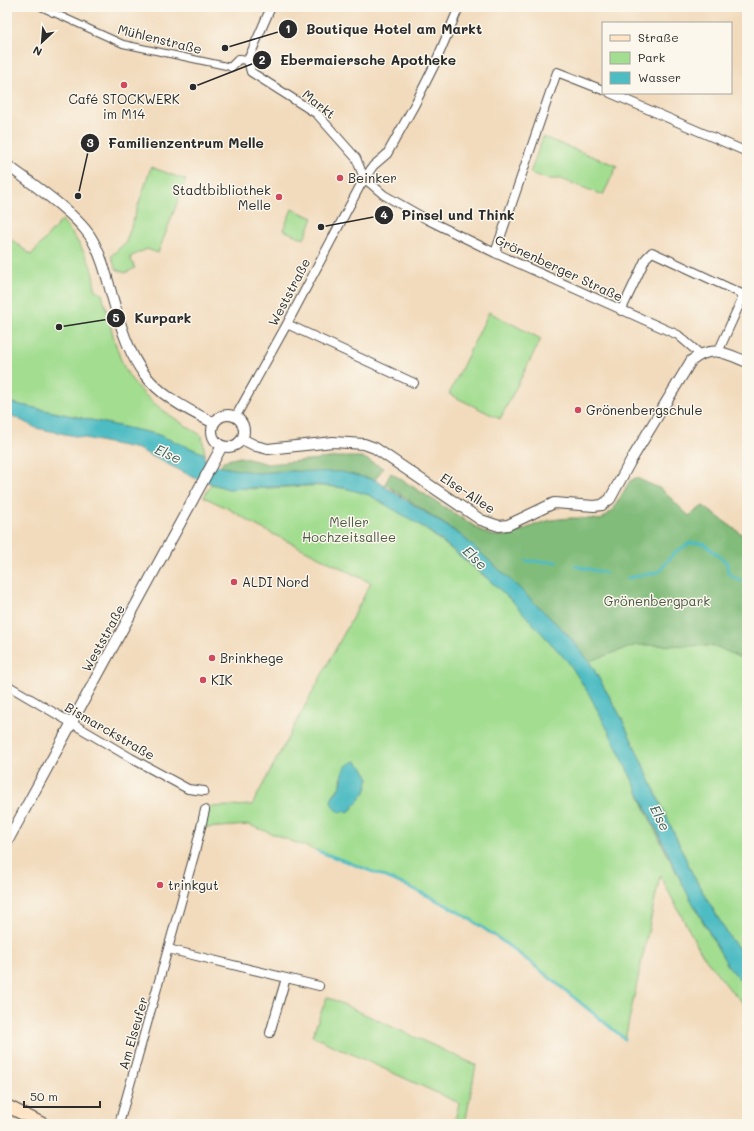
<svg xmlns="http://www.w3.org/2000/svg" width="754" height="1131" font-family="Mali,sans-serif">
<style>
.green{fill:#a2dd90;stroke:#66845e;fill-rule:evenodd}
.forest{fill:#81bc7a;stroke:#567452}
.water{fill:#4dbcc3;stroke:#3c7477}
.lines{fill:none;stroke-linecap:round;stroke-linejoin:round}
.stream{stroke:#4dbcc3;stroke-width:3}
.pedestrian-casing{stroke:#494541;stroke-width:8}
.minor-casing{stroke:#494541;stroke-width:10}
.tertiary-casing{stroke:#494541;stroke-width:12}
.secondary-casing{stroke:#494541;stroke-width:14}
.pedestrian{stroke:#fff;stroke-width:6}
.minor{stroke:#fff;stroke-width:8}
.tertiary{stroke:#fff;stroke-width:10}
.secondary{stroke:#ffe4c6;stroke-width:12}
.poi-dot{fill:#d1495b;stroke:#fbf7ec;stroke-width:1.5}
.labels{text-anchor:middle;stroke-width:3;stroke-linejoin:round;paint-order:stroke}
.street-label{font-size:13px;fill:#2b2b2b;stroke:#fbf7ec}
.poi-label{font-size:13px;fill:#2b2b2b;stroke:#fbf7ec;text-anchor:start}
.park-label{font-size:13px;fill:#495844;stroke:#fbf7ec}
.water-label{font-size:14px;font-style:italic;fill:#375e60;stroke:#fbf7ec}
.leader{fill:none;stroke:#2b2b2b;stroke-width:1.5}
.callout-dot{fill:#2b2b2b;stroke:#fbf7ec;stroke-width:1.5}
.mark-label{font-size:12px;text-anchor:middle;font-weight:bold;fill:#fff}
.callout-label{font-size:14px;text-anchor:middle;font-weight:bold;fill:#2b2b2b;stroke:#fbf7ec;stroke-width:3;stroke-linejoin:round;paint-order:stroke}
</style>
<rect width="100%" height="100%" fill="#fbf7ec"/>
<filter id="ink" filterUnits="userSpaceOnUse"><feTurbulence type="fractalNoise" baseFrequency=".025" numOctaves="2"/><feDisplacementMap in="SourceGraphic" scale="8" xChannelSelector="R" yChannelSelector="G"/><feConvolveMatrix kernelMatrix="1 2 1 2 8 2 1 2 1" color-interpolation-filters="sRGB"/></filter>
<filter id="wash" filterUnits="userSpaceOnUse"><feTurbulence type="fractalNoise" baseFrequency=".012" numOctaves="4" result="noise"/><feDisplacementMap in="SourceGraphic" scale="16" xChannelSelector="R" yChannelSelector="G"/><feGaussianBlur stdDeviation="0.9" result="paint"/><feColorMatrix in="noise" values="0 0 0 0 0 0 0 0 0 0 0 0 0 0 0 0 0 1.4 0 .05"/><feComposite in="paint" operator="in"/></filter>
<g filter="url(#wash)">
<rect width="100%" height="100%" fill="#f2dbbd"/>
<!-- green -->
<path class="green" d="M543 137 617 166 603 195 561 179H548L530 173Z
M151 167 186 180 158 253 147 249 130 257 135 268 125 273 116 269 111 256 126 242Z
M292 209 313 218 304 239 283 230Z
M62 220C76 239 96 264 94 289L102 294C109 317 116 356 129 376 147 403 176 419 202 436L205 454 156 434 7 402V236L31 255Z
M489 312 541 339 500 419 449 394Z
M391 473 485 533C509 543 525 526 548 521 566 517 583 518 601 520L613 510 630 481 636 478 661 489 689 516 703 506 747 538V959L730 938 694 877 621 717 589 661 565 632 462 536 385 484Z
M211 484C263 498 317 474 369 495 399 507 429 532 455 552 496 585 538 620 569 663 605 711 628 771 653 826 668 857 684 887 701 918 714 942 727 967 747 987V1007L731 991 702 954 660 876 625 1039 512 949 460 913 392 879 249 825 203 828 209 807 252 805 371 583 257 526 229 509 204 497ZM341 778H369L365 792 350 811 333 795 341 785Z
M327 997 476 1065 465 1124H454L459 1103 312 1036Z"/>
<!-- forest -->
<path class="forest" d="M240 457 268 464 339 457H362L383 468 375 480 363 477 290 471 257 473 221 467 223 461Z
M391 473 485 533C509 543 525 526 548 521 566 517 583 518 601 520L613 510 630 481 636 478 661 489 689 516 703 506 747 538V661L715 646 637 645 589 661 565 632 462 536 385 484Z"/>
<!-- water -->
<path class="water" d="M7 402 156 434 205 454 204 459 221 467 257 473 290 471 342 472 375 480 462 536 516 585 565 632 589 661 621 717 694 877 730 938 747 959V987L728 966 685 889 614 742 589 694 569 663 513 602 477 569 425 528 369 495 345 488 318 485 228 489 195 478 138 449 36 428 7 413Z
M356 761 363 768 369 778 365 792 350 811C339 813 333 812 331 800 333 795 337 792 340 787 346 773 337 768 356 761Z"/>
<g class="lines">
<!-- stream -->
<path class="stream" d="M526 561 557 562
M575 566 606 573
M628 578 659 572 674 553 690 543H703L727 563 728 573 741 581
M318 851C365 869 417 887 460 913 518 948 572 997 625 1039"/>
</g>
</g>
<g filter="url(#ink)">
<g class="lines">
<defs>
<path id="pedestrian" d="M41 7 123 44 231 67"/>
<path id="minor" d="M53 12 55 7
M248 60 251 72 317 114 356 158 364 178 384 195 428 220 495 253 678 335 700 354
M231 67 239 59 248 60 271 7
M610 93 747 152
M495 253 557 72 603 90
M621 311 646 258 652 252 742 294 741 301 719 350
M287 324 414 383
M236 416 287 324 360 186 373 166 387 154 415 104 434 66 459 7
M7 685 131 758 188 789 204 791
M168 949 319 986
M270 1033 286 978
M119 1124 195 852 205 810"/>
<path id="tertiary" d="M7 165C31 183 74 212 90 236 101 253 107 277 112 296 133 370 144 389 214 423
M212 431a16 16 0 1 1 32 0a16 16 0 1 1-32 0Z
M242 439 256 446 268 449 333 442 364 444 375 448 481 520 499 526 508 525 554 503 594 506 602 505 610 499 630 462 691 361C712 344 725 353 747 362
M7 842 222 446"/>
<path id="secondary" d="M7 1106 43 1124"/>
</defs>
<!-- pedestrian casing -->
<use href="#pedestrian" class="pedestrian-casing"/>
<!-- minor casing -->
<use href="#minor" class="minor-casing"/>
<!-- tertiary casing -->
<use href="#tertiary" class="tertiary-casing"/>
<!-- secondary casing -->
<use href="#secondary" class="secondary-casing"/>
<!-- pedestrian -->
<use href="#pedestrian" class="pedestrian"/>
<!-- minor -->
<use href="#minor" class="minor"/>
<!-- tertiary -->
<use href="#tertiary" class="tertiary"/>
<!-- secondary -->
<use href="#secondary" class="secondary"/>
</g>
</g>
<!-- markers -->
<g class="poi-dot">
<circle cx="124" cy="85" r="4"/>
<circle cx="340" cy="178" r="4"/>
<circle cx="279" cy="197" r="4"/>
<circle cx="578" cy="410" r="4"/>
<circle cx="234" cy="582" r="4"/>
<circle cx="212" cy="658" r="4"/>
<circle cx="203" cy="680" r="4"/>
<circle cx="160" cy="885" r="4"/>
</g>
<g class="labels">
<!-- street labels -->
<g class="street-label">
<text transform="translate(160 39) rotate(14)" y="5">Mühlenstraße</text>
<text transform="translate(319 104) rotate(39)" y="5">Markt</text>
<text transform="translate(559 268) rotate(25)" y="5">Grönenberger Straße</text>
<text transform="translate(289 292) rotate(-62)" y="5">Weststraße</text>
<text transform="translate(468 493) rotate(33)" y="5">Else-Allee</text>
<text transform="translate(103 638) rotate(-61)" y="5">Weststraße</text>
<text transform="translate(110 731) rotate(30)" y="5">Bismarckstraße</text>
<text transform="translate(133 1033) rotate(-74)" y="5">Am Elseufer</text>
</g>
<!-- poi labels -->
<g class="poi-label">
<text x="124" y="104" text-anchor="middle">Café STOCKWERK<tspan x="124" dy="15">im M14</tspan></text>
<text x="348" y="183">Beinker</text>
<text x="271" y="195" text-anchor="end">Stadtbibliothek<tspan x="271" dy="15">Melle</tspan></text>
<text x="586" y="415">Grönenbergschule</text>
<text x="242" y="587">ALDI Nord</text>
<text x="220" y="663">Brinkhege</text>
<text x="211" y="685">KIK</text>
<text x="168" y="890">trinkgut</text>
</g>
<!-- park labels -->
<g class="park-label">
<text x="349" y="527">Meller<tspan x="349" dy="15">Hochzeitsallee</tspan></text>
<text x="657" y="606">Grönenbergpark</text>
</g>
<!-- water labels -->
<g class="water-label">
<text transform="translate(168 454) rotate(24)" y="5">Else</text>
<text transform="translate(475 558) rotate(44)" y="5">Else</text>
<text transform="translate(660 818) rotate(63)" y="5">Else</text>
</g>
</g>
<!-- callouts -->
<path class="leader" d="M225 48L288 29M193 87L262 60M78 196L90 143M321 227L384 215M59 327L116 318"/>
<g class="callout-dot">
<circle cx="225" cy="48" r="4"/>
<circle cx="193" cy="87" r="4"/>
<circle cx="78" cy="196" r="4"/>
<circle cx="321" cy="227" r="4"/>
<circle cx="59" cy="327" r="4"/>
<circle cx="288" cy="29" r="10"/>
<circle cx="262" cy="60" r="10"/>
<circle cx="90" cy="143" r="10"/>
<circle cx="384" cy="215" r="10"/>
<circle cx="116" cy="318" r="10"/>
</g>
<g class="mark-label">
<text x="288" y="33">1</text>
<text x="262" y="64">2</text>
<text x="90" y="147">3</text>
<text x="384" y="219">4</text>
<text x="116" y="322">5</text>
</g>
<g class="callout-label">
<text x="394" y="34">Boutique Hotel am Markt</text>
<text x="368" y="65">Ebermaiersche Apotheke</text>
<text x="186" y="148">Familienzentrum Melle</text>
<text x="458" y="220">Pinsel und Think</text>
<text x="163" y="323">Kurpark</text>
</g>
<!-- margin -->
<rect width="754" height="1131" fill="none" stroke="#fbf7ec" stroke-width="24"/>
<!-- legend -->
<rect x="602" y="22" width="130" height="72" fill="#fbf7ec" stroke="#a8a59f"/>
<rect x="610" y="35" width="20" height="6" fill="#ffe4c6" stroke="#a8a59f"/>
<text x="638" y="42" font-size="12" fill="#2b2b2b">Straße</text>
<rect x="610" y="52" width="20" height="12" fill="#a2dd90" stroke="#a8a59f"/>
<text x="638" y="62" font-size="12" fill="#2b2b2b">Park</text>
<rect x="610" y="72" width="20" height="12" fill="#4dbcc3" stroke="#a8a59f"/>
<text x="638" y="82" font-size="12" fill="#2b2b2b">Wasser</text>
<!-- north arrow -->
<g transform="translate(42 42) rotate(206)" stroke="#fbf7ec" stroke-width="3" paint-order="stroke">
<path d="M0-3L7 15L0 10L-7 15Z" fill="#2b2b2b"/>
<text y="-6" font-size="11" font-weight="bold" text-anchor="middle" fill="#2b2b2b">N</text>
</g>
<!-- scale -->
<path d="M24 1101v6h76v-6" fill="none" stroke="#2b2b2b" stroke-width="2"/>
<text x="30" y="1101" font-size="12" fill="#2b2b2b" stroke="#fbf7ec" stroke-width="3" paint-order="stroke">50 m</text>
</svg>
